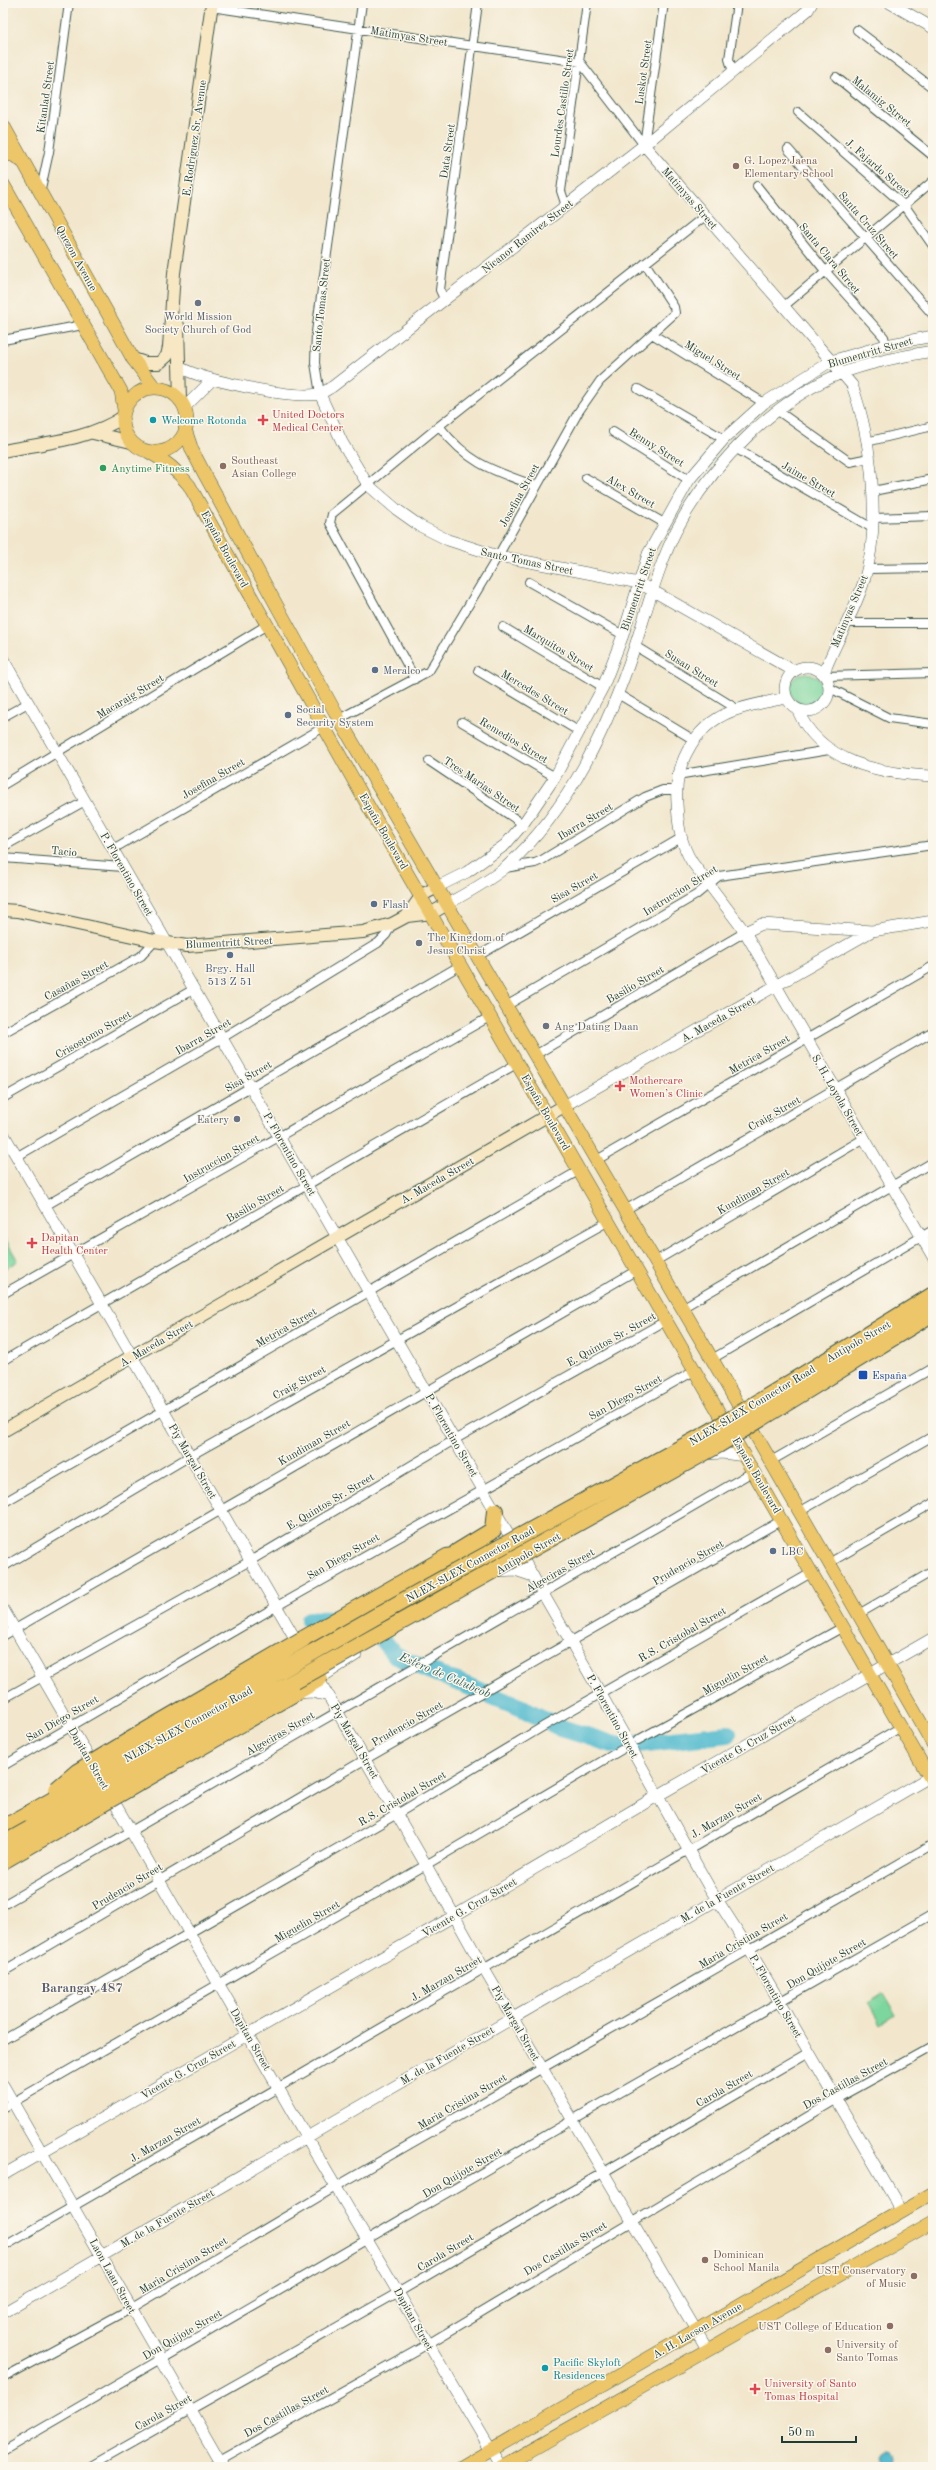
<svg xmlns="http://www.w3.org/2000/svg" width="936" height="2470" font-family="'Old Standard TT',serif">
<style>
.green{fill:#7cd69d;stroke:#4e8a68}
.water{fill:#50b9ce;stroke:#387b81}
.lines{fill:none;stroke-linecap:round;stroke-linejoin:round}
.river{stroke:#50b9ce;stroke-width:18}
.minor-casing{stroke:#3f564b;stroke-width:10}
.tertiary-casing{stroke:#3f564b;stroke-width:12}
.secondary-casing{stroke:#3f564b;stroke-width:14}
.primary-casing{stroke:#3f564b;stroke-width:14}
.motorway-casing{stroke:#3f564b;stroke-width:18}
.minor{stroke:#fff;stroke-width:8}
.tertiary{stroke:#fff;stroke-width:11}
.secondary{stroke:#f7e8c3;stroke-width:12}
.primary{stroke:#ecc669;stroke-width:13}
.motorway{stroke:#ecc669;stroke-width:16}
.motorway-bridge-casing{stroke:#3f564b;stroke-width:18;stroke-linecap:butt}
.motorway-bridge{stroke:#ecc669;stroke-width:16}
.education-dot{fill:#8d6e63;stroke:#fbf7ec;stroke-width:1.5}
.worship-dot{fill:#6b7280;stroke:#fbf7ec;stroke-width:1.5}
.culture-dot{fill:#0f9aa8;stroke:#fbf7ec;stroke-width:1.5}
.health-dot{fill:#e0444e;stroke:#fbf7ec;stroke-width:1.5}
.leisure-dot{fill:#2e9e5b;stroke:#fbf7ec;stroke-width:1.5}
.service-dot{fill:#5c6f8a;stroke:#fbf7ec;stroke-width:1.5}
.transit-dot{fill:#1a4fb4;stroke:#fbf7ec;stroke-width:1.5}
.labels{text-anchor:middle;stroke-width:3;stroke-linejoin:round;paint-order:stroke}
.street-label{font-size:11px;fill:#1f3d34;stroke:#fbf7ec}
.education-label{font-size:11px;fill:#785e54;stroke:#fbf7ec;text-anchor:start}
.worship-label{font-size:11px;fill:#5b616d;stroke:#fbf7ec;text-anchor:start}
.health-label{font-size:11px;fill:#be3a42;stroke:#fbf7ec;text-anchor:start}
.culture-label{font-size:11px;fill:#0d838f;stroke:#fbf7ec;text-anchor:start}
.leisure-label{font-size:11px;fill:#27864d;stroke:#fbf7ec;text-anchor:start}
.service-label{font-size:11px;fill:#4e5e75;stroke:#fbf7ec;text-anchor:start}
.transit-label{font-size:11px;fill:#164399;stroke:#fbf7ec;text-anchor:start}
.water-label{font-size:12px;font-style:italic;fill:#2b5c5a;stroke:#fbf7ec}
.quarter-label{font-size:13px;font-weight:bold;fill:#5a5e6d;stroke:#fbf7ec}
</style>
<rect width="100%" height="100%" fill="#fbf7ec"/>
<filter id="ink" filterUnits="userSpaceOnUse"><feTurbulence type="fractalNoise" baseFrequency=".025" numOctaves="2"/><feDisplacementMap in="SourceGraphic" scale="8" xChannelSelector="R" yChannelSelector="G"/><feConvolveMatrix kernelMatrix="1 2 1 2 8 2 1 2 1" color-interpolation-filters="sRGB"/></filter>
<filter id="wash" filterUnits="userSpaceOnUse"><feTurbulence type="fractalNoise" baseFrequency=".012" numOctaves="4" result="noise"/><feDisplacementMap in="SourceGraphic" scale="16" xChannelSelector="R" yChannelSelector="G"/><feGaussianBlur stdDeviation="0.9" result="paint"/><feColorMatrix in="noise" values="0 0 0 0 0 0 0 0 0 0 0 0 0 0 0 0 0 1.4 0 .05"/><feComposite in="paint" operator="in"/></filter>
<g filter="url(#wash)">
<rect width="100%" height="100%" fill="#f2e7cd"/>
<!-- green -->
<path class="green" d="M790 689a16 16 0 1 1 32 0a16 16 0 1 1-32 0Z
M3 1235 18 1261 3 1270Z
M883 1993 896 2015 881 2024 868 2002Z"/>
<!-- water -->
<path class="water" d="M877 2457a7 7 0 1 1 14 0a7 7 0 1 1-14 0Z"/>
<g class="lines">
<!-- river -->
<path class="river" d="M309 1620 360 1619 370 1624 394 1654 406 1661 522 1708 561 1728 619 1746 728 1734"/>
</g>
</g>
<g filter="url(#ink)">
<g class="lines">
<defs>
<path id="minor" d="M211 7 580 62 644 145
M857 30 933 88
M733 72 729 59 737 3
M836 77 933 156
M798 112 905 206 933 246
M644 145 664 3
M788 149 933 315
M757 186 826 272 884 337 886 345
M40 193 49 152 69 3
M566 206 561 191 587 3
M445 301 440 290 441 282 478 3
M783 307 933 181
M652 334 764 403
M3 340 83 325
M638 389 724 439
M320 394 315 363 316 332 362 3
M778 411 850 462 869 458
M439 426C469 464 491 470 536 486
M613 432 689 480
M866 442 933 426
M735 448 872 528
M586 478 664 523
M873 491 933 479
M873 518 933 516
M867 569 933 568
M529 582 623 635
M847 623H933
M503 627 603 687
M635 646 737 709
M478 671 580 732
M826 676 933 673
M415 679 330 523 332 514 439 426 705 216
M830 688 889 718 933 724
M618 694 694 740
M3 717 28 703
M339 719 429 671 498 556 579 411 600 381 675 313 674 307 645 263
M462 722 555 777
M429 761 523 824
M677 775 829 750
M3 785 267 625
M3 847 85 801
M113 849 324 727
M3 858 123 867
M505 868 535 863 542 860 645 797 663 790H676
M478 956 681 838
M506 1006 696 895 719 876 933 845
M3 1033 141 956 155 941
M535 1055 745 932
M3 1098 194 989
M16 1157 222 1038 378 943 386 935 392 924
M595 1161 933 966
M45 1206 461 965
M625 1210 933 1032
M654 1262 863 1139
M3 1294 491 1016
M682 1308 933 1162
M712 1359 933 1230
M3 1361 518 1063
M771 1461 933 1368
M3 1503 580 1170
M799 1512 933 1436
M829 1563 933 1503
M3 1567 190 1456 609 1221
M857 1615 933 1571
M3 1636 637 1270
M3 1699 250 1561 454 1440 667 1320
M638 1740 843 1627
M3 1766 277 1606 696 1370
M3 1905 754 1471
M3 1972 359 1763 782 1520
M3 2040 397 1814 544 1726 811 1573
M3 2108 431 1862 621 1750
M3 2247 901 1727
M3 2378 132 2308 337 2186 933 1844
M3 2451 574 2119 933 1914
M89 2467 399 2292 809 2052
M209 2467 428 2344 837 2099 933 2046"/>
<path id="tertiary" d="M890 3 933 28
M644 145 852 385C872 440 882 527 863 584 853 615 835 643 824 673
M179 367C203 380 291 399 318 394 323 393 328 389 332 387L644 145 808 10 812 3
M320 394 342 442 368 485 396 509 420 526 448 540 498 556 639 583 794 671
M184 408 212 380
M3 659 601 1694 709 1887 749 1949 901 2210
M785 689a22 22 0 1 1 44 0a22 22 0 1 1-44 0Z
M787 698C771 701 754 704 739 709 697 721 674 761 677 803 678 824 680 843 692 862L745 932 933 1257
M797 709C820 763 880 774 933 776
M437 887 467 872 505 845 523 824 555 777 603 687 623 635 648 554 689 480 724 439 764 403 831 361 886 345 933 336
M447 904C467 893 488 882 506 867 570 809 608 727 635 646 648 607 658 566 677 529 711 465 774 400 842 373 870 362 903 356 933 351
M745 932 762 924 872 931 933 921
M564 1106 872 931
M3 1133 426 1865 484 1969 707 2349
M706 1454 722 1453 745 1456
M497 1571 515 1570 533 1576
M3 1609 95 1768
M319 1679 356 1655
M298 1693 311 1692 329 1696
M109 1793 307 2138 501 2467
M3 2085 223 2467
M3 2175 454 1916 657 1796 933 1638
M3 2313 933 1775"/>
<path id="secondary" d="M178 325 180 400
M133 359 145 363H159L167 356 169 347 174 273 212 3
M93 433 131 442
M3 451C42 443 89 440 123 417
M3 910 18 911 155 941 187 946 363 932 392 924 407 916 432 913 447 904
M407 916 422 895 437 887
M3 1431 564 1106"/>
<path id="primary" d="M3 125 133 359 155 388
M3 155H13L23 162
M3 184 121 391 124 410
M123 420a32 32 0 1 1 64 0a32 32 0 1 1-64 0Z
M185 429 192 450 204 473 339 719 712 1359 933 1744
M149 452C166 461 177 470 189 485L367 804 933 1783
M461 2467 933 2193
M501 2467 933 2222"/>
<path id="motorway" d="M457 1552 493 1530 495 1511
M303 1639 447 1557 495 1549
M293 1694 319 1679
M3 1828 28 1814"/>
</defs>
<!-- minor casing -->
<use href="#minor" class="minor-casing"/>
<!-- tertiary casing -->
<use href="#tertiary" class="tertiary-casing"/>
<!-- secondary casing -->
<use href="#secondary" class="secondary-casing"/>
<!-- primary casing -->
<use href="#primary" class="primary-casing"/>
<!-- motorway casing -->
<use href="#motorway" class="motorway-casing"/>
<!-- minor -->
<use href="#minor" class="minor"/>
<!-- tertiary -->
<use href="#tertiary" class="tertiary"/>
<!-- secondary -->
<use href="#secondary" class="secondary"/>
<!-- primary -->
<use href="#primary" class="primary"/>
<!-- motorway -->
<use href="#motorway" class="motorway"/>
<defs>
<path id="motorway-bridge" d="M57 1789 77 1772 145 1731 303 1639
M28 1814 417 1593 710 1432 933 1295
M3 1844 718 1445 933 1313
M3 1861 293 1694"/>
</defs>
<!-- motorway-bridge casing -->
<use href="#motorway-bridge" class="motorway-bridge-casing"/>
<!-- motorway-bridge -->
<use href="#motorway-bridge" class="motorway-bridge"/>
</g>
</g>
<!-- markers -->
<g class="education-dot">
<circle cx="736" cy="166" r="4"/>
<circle cx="223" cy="466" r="4"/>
<circle cx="705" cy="2260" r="4"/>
<circle cx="914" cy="2276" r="4"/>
<circle cx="890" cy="2326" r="4"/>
<circle cx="828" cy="2350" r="4"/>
</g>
<g class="worship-dot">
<circle cx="198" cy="303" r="4"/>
<circle cx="419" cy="943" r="4"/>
<circle cx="546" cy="1026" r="4"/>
<circle cx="237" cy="1119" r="4"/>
</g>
<g class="culture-dot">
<circle cx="153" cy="420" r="4"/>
<circle cx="545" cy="2368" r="4"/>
</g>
<g class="health-dot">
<path d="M261 414h4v4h4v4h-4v4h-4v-4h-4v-4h4z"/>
<path d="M618 1080h4v4h4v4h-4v4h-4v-4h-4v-4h4z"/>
<path d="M30 1237h4v4h4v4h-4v4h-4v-4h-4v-4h4z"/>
<path d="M753 2383h4v4h4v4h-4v4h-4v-4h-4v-4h4z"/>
</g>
<circle class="leisure-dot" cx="103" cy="468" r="4"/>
<g class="service-dot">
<circle cx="375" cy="670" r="4"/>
<circle cx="288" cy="715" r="4"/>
<circle cx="374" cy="904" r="4"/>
<circle cx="230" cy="955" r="4"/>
<circle cx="773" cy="1551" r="4"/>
</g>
<rect class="transit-dot" x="858" y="1370" width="10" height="10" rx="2"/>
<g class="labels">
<!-- street labels -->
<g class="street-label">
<text transform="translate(409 36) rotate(9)" y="4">Matimyas Street</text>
<text transform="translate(643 72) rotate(-82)" y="4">Luskot Street</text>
<text transform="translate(45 97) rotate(-82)" y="4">Kitanlad Street</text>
<text transform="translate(882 101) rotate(39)" y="4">Malamig Street</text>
<text transform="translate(562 103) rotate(-82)" y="4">Lourdes Castillo Street</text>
<text transform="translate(194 138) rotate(-82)" y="4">E. Rodriguez Sr. Avenue</text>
<text transform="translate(447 151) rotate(-82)" y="4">Data Street</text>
<text transform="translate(878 167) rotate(41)" y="4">J. Fajardo Street</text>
<text transform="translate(690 198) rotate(49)" y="4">Matimyas Street</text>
<text transform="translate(869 225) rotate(49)" y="4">Santa Cruz Street</text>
<text transform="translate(527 236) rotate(-38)" y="4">Nicanor Ramirez Street</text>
<text transform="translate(77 258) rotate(61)" y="4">Quezon Avenue</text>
<text transform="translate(830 258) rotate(50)" y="4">Santa Clara Street</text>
<text transform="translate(321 305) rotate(-84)" y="4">Santo Tomas Street</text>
<text transform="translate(870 352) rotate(-16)" y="4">Blumentritt Street</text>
<text transform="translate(713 360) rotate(32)" y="4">Miguel Street</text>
<text transform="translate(657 447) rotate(32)" y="4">Benny Street</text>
<text transform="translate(809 479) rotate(30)" y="4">Jaime Street</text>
<text transform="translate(631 491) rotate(30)" y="4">Alex Street</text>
<text transform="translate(519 495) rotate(-61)" y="4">Josefina Street</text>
<text transform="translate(225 549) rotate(61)" y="4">España Boulevard</text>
<text transform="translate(527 561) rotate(12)" y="4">Santo Tomas Street</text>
<text transform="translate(638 589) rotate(-71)" y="4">Blumentritt Street</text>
<text transform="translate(849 611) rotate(-67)" y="4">Matimyas Street</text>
<text transform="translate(559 648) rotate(31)" y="4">Marquitos Street</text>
<text transform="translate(692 668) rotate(32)" y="4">Susan Street</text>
<text transform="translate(535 692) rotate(31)" y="4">Mercedes Street</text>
<text transform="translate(130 696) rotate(-31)" y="4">Macaraig Street</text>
<text transform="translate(514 740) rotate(31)" y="4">Remedios Street</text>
<text transform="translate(213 778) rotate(-30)" y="4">Josefina Street</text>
<text transform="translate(482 784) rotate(34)" y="4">Tres Marias Street</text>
<text transform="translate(585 821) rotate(-31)" y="4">Ibarra Street</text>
<text transform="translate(384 831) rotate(60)" y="4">España Boulevard</text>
<text transform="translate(64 851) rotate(5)" y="4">Tacio</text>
<text transform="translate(127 874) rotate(60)" y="4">P. Florentino Street</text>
<text transform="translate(574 887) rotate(-30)" y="4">Sisa Street</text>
<text transform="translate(680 890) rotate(-32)" y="4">Instruccion Street</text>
<text transform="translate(229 942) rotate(-3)" y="4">Blumentritt Street</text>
<text transform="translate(76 980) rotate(-29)" y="4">Casañas Street</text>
<text transform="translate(635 984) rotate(-30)" y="4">Basilio Street</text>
<text transform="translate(718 1019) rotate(-29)" y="4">A. Maceda Street</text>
<text transform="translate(93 1034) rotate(-30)" y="4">Crisostomo Street</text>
<text transform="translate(203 1036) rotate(-30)" y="4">Ibarra Street</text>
<text transform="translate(759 1054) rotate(-30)" y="4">Metrica Street</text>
<text transform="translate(248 1076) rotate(-30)" y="4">Sisa Street</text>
<text transform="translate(838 1095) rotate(60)" y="4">S. H. Loyola Street</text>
<text transform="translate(546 1112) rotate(60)" y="4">España Boulevard</text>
<text transform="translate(774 1113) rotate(-30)" y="4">Craig Street</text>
<text transform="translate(290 1154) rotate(60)" y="4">P. Florentino Street</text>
<text transform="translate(221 1158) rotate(-30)" y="4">Instruccion Street</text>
<text transform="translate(437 1180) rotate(-30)" y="4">A. Maceda Street</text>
<text transform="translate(753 1191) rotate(-30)" y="4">Kundiman Street</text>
<text transform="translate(255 1203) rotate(-30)" y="4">Basilio Street</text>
<text transform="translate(286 1327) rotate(-30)" y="4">Metrica Street</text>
<text transform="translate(611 1339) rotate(-29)" y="4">E. Quintos Sr. Street</text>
<text transform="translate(858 1341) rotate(-30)" y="4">Antipolo Street</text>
<text transform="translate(156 1343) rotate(-30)" y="4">A. Maceda Street</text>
<text transform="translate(299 1382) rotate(-29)" y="4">Craig Street</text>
<text transform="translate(625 1397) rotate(-29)" y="4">San Diego Street</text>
<text transform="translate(752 1405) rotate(-31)" y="4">NLEX-SLEX Connector Road</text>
<text transform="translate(452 1435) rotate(60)" y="4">P. Florentino Street</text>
<text transform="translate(314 1442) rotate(-30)" y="4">Kundiman Street</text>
<text transform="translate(193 1461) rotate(60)" y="4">Piy Margal Street</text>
<text transform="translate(757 1475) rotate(60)" y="4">España Boulevard</text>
<text transform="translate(330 1501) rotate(-31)" y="4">E. Quintos Sr. Street</text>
<text transform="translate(528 1553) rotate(-30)" y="4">Antipolo Street</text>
<text transform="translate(343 1556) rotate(-30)" y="4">San Diego Street</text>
<text transform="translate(688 1562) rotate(-30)" y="4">Prudencio Street</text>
<text transform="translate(470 1564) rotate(-29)" y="4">NLEX-SLEX Connector Road</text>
<text transform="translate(560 1570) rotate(-30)" y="4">Algeciras Street</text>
<text transform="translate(682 1634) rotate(-30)" y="4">R.S. Cristobal Street</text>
<text transform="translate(735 1674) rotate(-29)" y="4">Miguelin Street</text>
<text transform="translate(613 1716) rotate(61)" y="4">P. Florentino Street</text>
<text transform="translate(62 1718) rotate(-30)" y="4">San Diego Street</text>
<text transform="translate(407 1723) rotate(-30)" y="4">Prudencio Street</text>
<text transform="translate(188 1724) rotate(-29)" y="4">NLEX-SLEX Connector Road</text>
<text transform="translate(280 1733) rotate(-30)" y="4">Algeciras Street</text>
<text transform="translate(355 1741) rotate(60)" y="4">Piy Margal Street</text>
<text transform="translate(748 1744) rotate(-30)" y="4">Vicente G. Cruz Street</text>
<text transform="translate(89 1758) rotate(60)" y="4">Dapitan Street</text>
<text transform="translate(402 1798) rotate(-30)" y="4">R.S. Cristobal Street</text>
<text transform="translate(726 1815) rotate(-30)" y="4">J. Marzan Street</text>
<text transform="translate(127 1886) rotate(-31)" y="4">Prudencio Street</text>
<text transform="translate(727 1893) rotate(-30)" y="4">M. de la Fuente Street</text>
<text transform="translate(469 1907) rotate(-30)" y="4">Vicente G. Cruz Street</text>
<text transform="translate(307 1921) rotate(-30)" y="4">Miguelin Street</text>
<text transform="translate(743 1940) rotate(-30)" y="4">Maria Cristina Street</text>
<text transform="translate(826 1963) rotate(-30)" y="4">Don Quijote Street</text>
<text transform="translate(446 1978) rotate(-30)" y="4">J. Marzan Street</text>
<text transform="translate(776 1996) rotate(60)" y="4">P. Florentino Street</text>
<text transform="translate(516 2023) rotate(60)" y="4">Piy Margal Street</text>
<text transform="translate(251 2039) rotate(60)" y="4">Dapitan Street</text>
<text transform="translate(447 2055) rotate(-30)" y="4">M. de la Fuente Street</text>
<text transform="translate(188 2069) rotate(-30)" y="4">Vicente G. Cruz Street</text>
<text transform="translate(845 2083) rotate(-29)" y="4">Dos Castillas Street</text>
<text transform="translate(724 2088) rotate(-30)" y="4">Carola Street</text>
<text transform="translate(462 2101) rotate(-30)" y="4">Maria Cristina Street</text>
<text transform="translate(165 2139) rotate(-30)" y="4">J. Marzan Street</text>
<text transform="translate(462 2172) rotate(-30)" y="4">Don Quijote Street</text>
<text transform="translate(167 2218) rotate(-30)" y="4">M. de la Fuente Street</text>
<text transform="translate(565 2248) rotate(-31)" y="4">Dos Castillas Street</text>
<text transform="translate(445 2252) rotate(-31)" y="4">Carola Street</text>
<text transform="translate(183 2265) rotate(-31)" y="4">Maria Cristina Street</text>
<text transform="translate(113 2276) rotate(61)" y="4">Laon Laan Street</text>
<text transform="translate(414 2319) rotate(61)" y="4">Dapitan Street</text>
<text transform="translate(697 2330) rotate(-30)" y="4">A. H. Lacson Avenue</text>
<text transform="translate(182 2334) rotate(-30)" y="4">Don Quijote Street</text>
<text transform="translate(286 2411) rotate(-29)" y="4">Dos Castillas Street</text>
<text transform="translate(163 2412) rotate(-29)" y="4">Carola Street</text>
</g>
<!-- education labels -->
<g class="education-label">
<text x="744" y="164">G. Lopez Jaena<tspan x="744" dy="13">Elementary School</tspan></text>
<text x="231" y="464">Southeast<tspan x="231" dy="13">Asian College</tspan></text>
<text x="713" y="2258">Dominican<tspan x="713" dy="13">School Manila</tspan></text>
<text x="906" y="2274" text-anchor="end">UST Conservatory<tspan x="906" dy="13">of Music</tspan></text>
<text x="882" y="2330" text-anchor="end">UST College of Education</text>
<text x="836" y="2348">University of<tspan x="836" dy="13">Santo Tomas</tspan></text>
</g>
<!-- worship labels -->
<g class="worship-label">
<text x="198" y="320" text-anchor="middle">World Mission<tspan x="198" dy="13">Society Church of God</tspan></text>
<text x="427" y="941">The Kingdom of<tspan x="427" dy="13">Jesus Christ</tspan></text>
<text x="554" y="1030">Ang Dating Daan</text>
<text x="229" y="1123" text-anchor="end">Eatery</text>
</g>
<!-- health labels -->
<g class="health-label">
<text x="272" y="418">United Doctors<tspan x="272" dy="13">Medical Center</tspan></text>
<text x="629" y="1084">Mothercare<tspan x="629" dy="13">Women’s Clinic</tspan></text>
<text x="41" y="1241">Dapitan<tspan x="41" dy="13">Health Center</tspan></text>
<text x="764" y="2387">University of Santo<tspan x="764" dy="13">Tomas Hospital</tspan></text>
</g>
<!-- culture labels -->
<g class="culture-label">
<text x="161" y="424">Welcome Rotonda</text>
<text x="553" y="2366">Pacific Skyloft<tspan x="553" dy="13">Residences</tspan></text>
</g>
<!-- leisure labels -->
<g class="leisure-label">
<text x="111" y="472">Anytime Fitness</text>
</g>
<!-- service labels -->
<g class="service-label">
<text x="383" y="674">Meralco</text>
<text x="296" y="713">Social<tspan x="296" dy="13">Security System</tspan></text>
<text x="382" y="908">Flash</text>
<text x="230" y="972" text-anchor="middle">Brgy. Hall<tspan x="230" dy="13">513 Z 51</tspan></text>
<text x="781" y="1555">LBC</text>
</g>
<!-- transit labels -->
<g class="transit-label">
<text x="872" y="1379">España</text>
</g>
<!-- water labels -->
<g class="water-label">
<text transform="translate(445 1675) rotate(23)" y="4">Estero de Calubcob</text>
</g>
<!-- quarter labels -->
<g class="quarter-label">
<text x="82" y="1992">Barangay 487</text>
</g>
</g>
<!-- margin -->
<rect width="936" height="2470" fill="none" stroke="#fbf7ec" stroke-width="16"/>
<!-- scale -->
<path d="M782 2436v6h74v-6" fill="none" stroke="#1f3d34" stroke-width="2"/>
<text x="788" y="2436" font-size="12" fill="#1f3d34" stroke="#fbf7ec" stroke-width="3" paint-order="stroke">50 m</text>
</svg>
